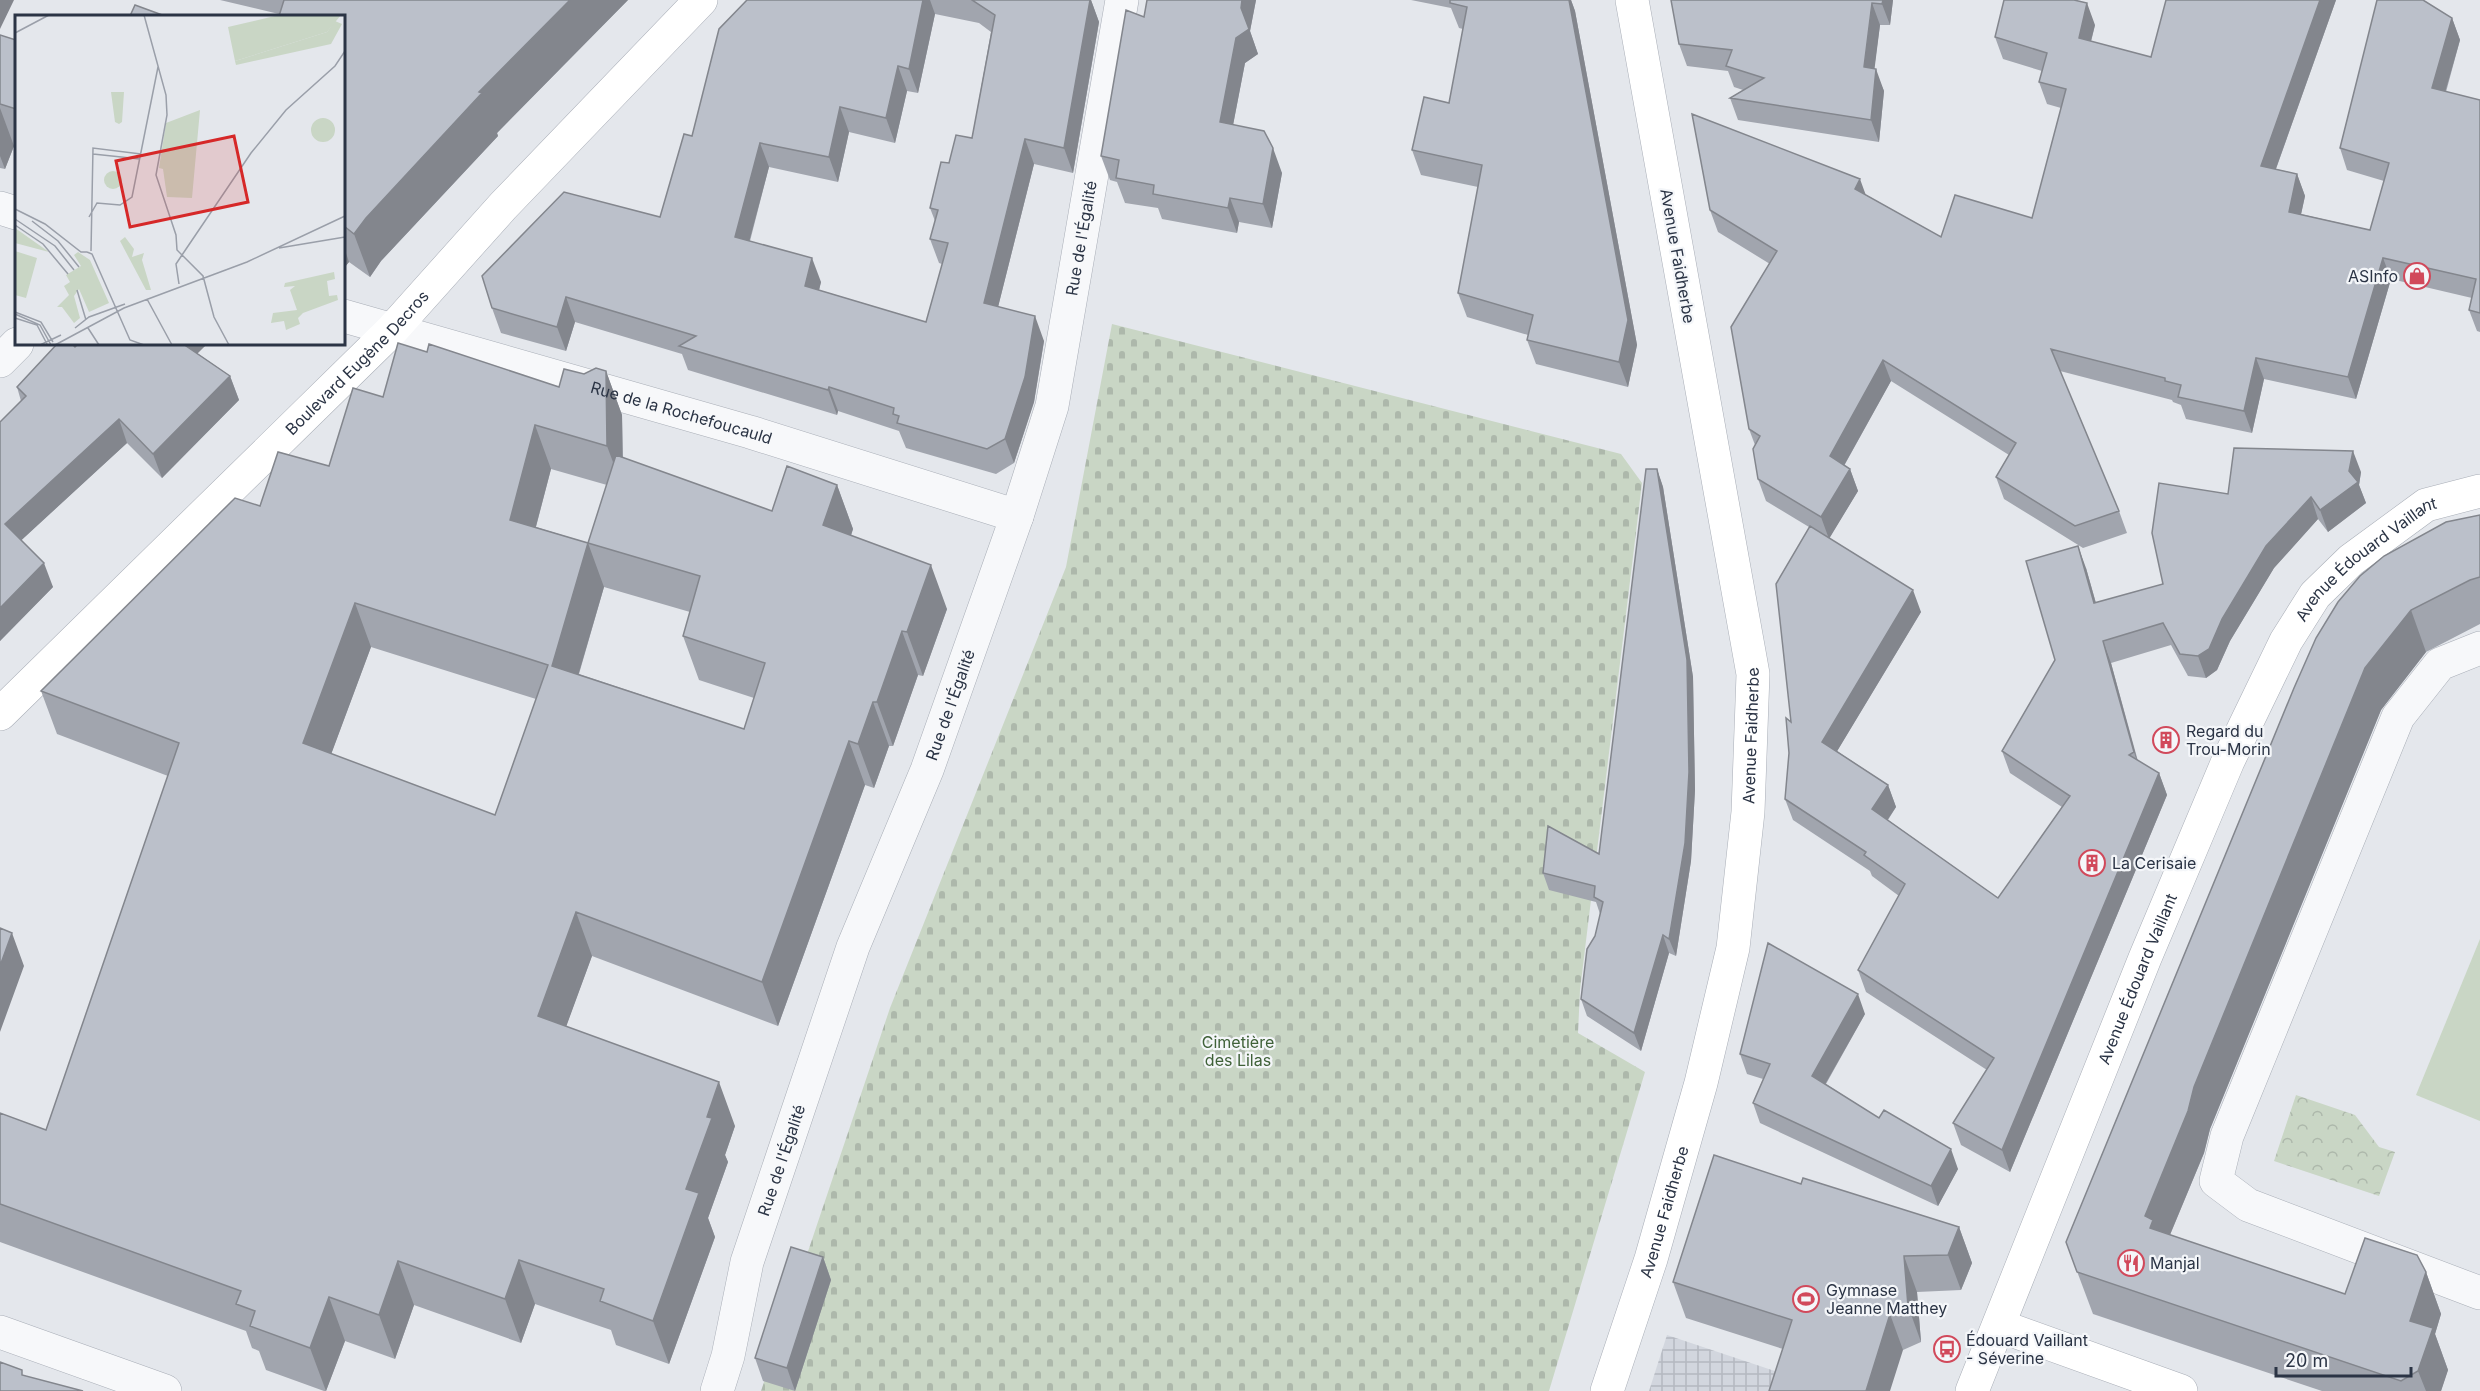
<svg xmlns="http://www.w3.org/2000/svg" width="2480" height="1391" font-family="Inter,sans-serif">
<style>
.industrial{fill:url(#industrial-grid)}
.forest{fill:url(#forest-crowns)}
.cemetery{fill:url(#cemetery-stones)}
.pitch{fill:#c9d6c5}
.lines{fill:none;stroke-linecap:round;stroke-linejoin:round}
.street-casing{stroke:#a9aeb7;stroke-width:34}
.secondary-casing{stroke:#a9aeb7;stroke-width:34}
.street{stroke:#f7f8fa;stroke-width:33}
.secondary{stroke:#fff;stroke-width:33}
.wall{fill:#a1a5ae;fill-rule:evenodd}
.shaded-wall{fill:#83868d}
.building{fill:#bbc0ca;stroke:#83868d;stroke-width:1.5;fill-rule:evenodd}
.labels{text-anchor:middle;stroke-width:4.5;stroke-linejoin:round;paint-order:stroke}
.street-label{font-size:16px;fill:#2b3445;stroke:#f4f6f9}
.poi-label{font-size:16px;fill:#2b3445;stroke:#f4f6f9;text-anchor:start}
.park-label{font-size:16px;fill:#3f6138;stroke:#f4f6f9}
.inset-road{fill:none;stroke:#9a9fa9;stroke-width:1.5}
.view{fill:#d62828;fill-opacity:0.15;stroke:#d62828;stroke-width:3}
.inset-edge{fill:none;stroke:#2b3445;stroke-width:3}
</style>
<defs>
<pattern id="industrial-grid" width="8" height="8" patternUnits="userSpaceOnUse" patternTransform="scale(1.5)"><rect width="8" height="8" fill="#d2d6de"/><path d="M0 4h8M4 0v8" fill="none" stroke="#b4b8c0"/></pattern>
<pattern id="forest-crowns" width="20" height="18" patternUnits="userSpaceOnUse" patternTransform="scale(1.5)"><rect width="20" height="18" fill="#c9d6c5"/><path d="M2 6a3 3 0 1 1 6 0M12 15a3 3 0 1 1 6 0" fill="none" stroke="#adb8ab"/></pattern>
<pattern id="cemetery-stones" width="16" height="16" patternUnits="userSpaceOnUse" patternTransform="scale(1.5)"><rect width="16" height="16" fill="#c9d6c5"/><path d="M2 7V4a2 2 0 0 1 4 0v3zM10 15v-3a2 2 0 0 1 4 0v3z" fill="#adb8ab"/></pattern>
</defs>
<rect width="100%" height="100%" fill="#e4e7ec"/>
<!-- industrial -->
<path class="industrial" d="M1667 1335 1835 1391H1649Z"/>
<!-- forest -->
<path class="forest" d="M2296 1095 2355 1115 2379 1147 2395 1152 2379 1196 2274 1161Z"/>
<!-- cemetery -->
<path class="cemetery" d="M1112 324 1621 454 1642 483 1580 990 1578 1033 1645 1072 1549 1391H761L890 1008 1066 567Z"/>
<!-- pitch -->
<path class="pitch" d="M2480 939V1121L2416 1095Z"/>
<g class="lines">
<defs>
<g id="street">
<path d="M0 208 16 213"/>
<path id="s1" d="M344 316 750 432 1017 516"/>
<path d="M0 361 17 344"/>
<path d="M2480 648 2440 664 2398 717 2227 1136 2216 1181 2248 1205 2480 1293"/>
<path d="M0 1332 165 1391"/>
<path id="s2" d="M717 1391 728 1356 747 1262 853 947 927 770 1017 516 1052 406 1122 0"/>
</g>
<g id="secondary">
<path id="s3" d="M0 714 392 330 503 206 701 0"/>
<path d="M2000 1326 2181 1391"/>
<path id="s4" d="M1607 1391 1651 1259 1701 1083 1733 948 1748 812 1753 674 1632 0"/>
<path id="s5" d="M1972 1391 2145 958 2228 761 2286 641 2315 595 2351 560 2426 505 2480 491"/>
</g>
</defs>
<!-- street casing -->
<use href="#street" class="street-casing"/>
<!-- secondary casing -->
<use href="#secondary" class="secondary-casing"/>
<!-- street -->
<use href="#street" class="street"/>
<!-- secondary -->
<use href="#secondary" class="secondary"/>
</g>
<!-- wall -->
<path class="wall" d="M220 0H628L497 133 498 136 381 261 370 277 349 262 344 268V16L279 14Z
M747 0H1091L1099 22 1073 173 1034 164 998 307 1044 341 1034 402 1014 463 996 474 906 448 899 431 838 411 837 415 688 370 682 354 575 322 566 351 501 333 492 308 660 217ZM935 14 979 23 991 32 972 138 949 163 930 208 935 221 930 239 939 263 942 264 926 322 819 290 821 282 750 241 769 167 838 182 849 132 895 143 907 91 918 93Z
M1147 0H1256L1250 31 1258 54 1245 63 1233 125 1282 173 1272 228 1239 222 1237 233 1162 219 1158 208 1125 203 1117 182 1110 180 1101 156 1144 17Z
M1411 0H1571L1575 11 1637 345 1628 387 1536 364 1527 340 1528 335 1467 317 1458 293 1478 187 1421 175 1412 150 1449 103 1463 29 1459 28 1451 8Z
M1671 0H1893L1890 25H1880L1874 69 1884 91 1879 142 1738 120 1730 98 1743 90 1734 87 1728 71 1687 66 1679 44Z
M2336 0 2276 169 2297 174 2305 196 2301 214 2370 230 2384 181 2347 170 2340 148 2452 18 2460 40 2446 92 2480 100V332L2477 331 2469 310 2472 298 2391 279 2356 399 2264 379 2252 433 2186 419 2181 405 2173 402 2172 400 2060 371 2119 511 2127 533 2083 548 2004 499 1996 477 2009 455 1891 381 1844 466 1850 469 1858 491 1829 538 1921 612 1837 751 1888 785 1896 807 1888 820 1998 898 2062 807 2010 773 2002 751 2055 660 2086 568 2096 603 2163 584 2228 494 2361 472 2359 485 2366 503 2328 532 2318 519 2274 568 2230 641 2217 670 2206 678 2188 676 2171 645 2111 663 2138 761 2159 773 2167 795 2010 1172 1961 1145 1953 1123 1987 1070 1866 992 1858 970 1899 896 1872 876 1870 871 1793 820 1785 799 1809 527 1766 501 1758 479 1755 445 1749 429 1770 264 1718 232 1710 210 1866 195 1941 237 2032 218 2061 108 2047 104 2039 82 2042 71 2003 59 1995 37 2095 25 2091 42 2151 57Z
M0 35 16 40V147L14 146 5 169 0 168Z
M78 344H206V345L197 353 230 376 239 400 162 478 127 443 21 540 53 587 0 641V422L21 401 17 387Z
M427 352 559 387 584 374 606 371 622 415 623 458 772 511 837 485 853 529 851 536 947 609 923 676 918 675 893 746H889L874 788 865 785 778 1026 592 956 566 1026 735 1126 725 1155 728 1162 708 1218 715 1237 669 1364 616 1345 611 1330 535 1304 521 1343 414 1305 395 1359 345 1341 326 1391H324L266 1370 259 1351 252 1348 246 1331 0 1242V1113L46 1130 168 776 57 734 41 691 260 506 329 466 383 397ZM551 469 607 485 588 543 536 527ZM604 587 690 612 683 636 699 680 754 698 744 729 579 674ZM371 647 536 699 495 815 331 754Z
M1657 469 1663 487 1693 677 1695 790 1691 861 1676 956 1669 953 1641 1051 1587 1016 1581 999 1600 914 1596 902 1549 890 1543 873 1599 854Z
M2480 515V624L2426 652 2381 710 2210 1129 2204 1153 2170 1235 2345 1294 2426 1272 2441 1314 2435 1334 2448 1370 2441 1391H2322L2093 1314 2066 1242 2294 688Z
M1865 1014 1826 1084 1958 1169 1938 1206 1760 1123 1753 1103 1763 1079 1747 1074 1740 1054Z
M1801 1184 1959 1227 1972 1263 1961 1290 1917 1292 1921 1342 1903 1350 1783 1349 1686 1318 1673 1282Z
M823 1257 831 1280 795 1391 763 1381 755 1358Z"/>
<!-- shaded-wall -->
<path class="shaded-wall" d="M0 0H14L0 29Z
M570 0H628L497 133 498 136 381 261 370 277 354 234 366 218 479 92Z
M923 0H930L935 14 918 93 909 69Z
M1090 0H1091L1099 22 1073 173 1064 148Z
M1242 0H1256L1250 31 1258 54 1245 63 1229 146 1220 122Z
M1569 0H1571L1575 11 1637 345 1628 387 1619 362Z
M1883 0H1893L1890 25 1882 4Z
M2320 0H2336L2269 188 2261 166Z
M1872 3 1880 25 1872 89 1864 67Z
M2087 3 2095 25 2086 60 2079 38Z
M2452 18 2460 40 2440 110 2432 88Z
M898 66 907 91 895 143 886 118Z
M1876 69 1884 91 1879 142 1871 120Z
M840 107 849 132 838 182 829 157Z
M0 108 14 146 5 169 0 156Z
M1025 139 1034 164 993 327 984 303Z
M760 143 769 167 744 261 735 237Z
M1273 148 1282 173 1272 228 1263 204Z
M2297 174 2305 196 2297 233 2289 212Z
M1860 179 1868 201 1855 189Z
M1230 198 1239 222 1237 233 1228 208Z
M344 247 349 262 344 268Z
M812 258 821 282 814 310 805 286Z
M2383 258 2391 279 2356 399 2348 377Z
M566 297 575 322 566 351 557 327Z
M1035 316 1044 341 1034 402 1014 463 1005 439Z
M180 344H206V345L187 364Z
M2256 358 2264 379 2252 433 2244 411Z
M1883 360 1891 381 1837 478 1830 456Z
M606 371 622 415 623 489 607 446Z
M230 376 239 400 162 478 153 454Z
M829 387 838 411 837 415 828 390Z
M119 419 127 443 13 548 5 524Z
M535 425 551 469 526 564 510 520Z
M2353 451 2361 472 2359 485 2366 503 2328 532 2320 510 2349 471Z
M1657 469 1663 487 1693 677 1695 790 1691 861 1676 956 1669 939Z
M1850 469 1858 491 1829 539 1821 517Z
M837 485 853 529 839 569 823 525Z
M2311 497 2318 519 2274 568 2230 641 2217 670 2206 678 2198 656 2266 546Z
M588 543 604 587 568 710 552 666Z
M2078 546 2086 568 2102 625 2094 603Z
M44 563 53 587 0 641V608Z
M931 565 947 609 923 676 907 632Z
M1913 590 1921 612 1830 763 1822 742Z
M355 603 371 647 319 787 303 743Z
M2411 610 2426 652 2381 710 2210 1129 2204 1153 2164 1249 2165 1270 2145 1216 2194 1087 2365 668Z
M902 631 918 675 893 746 877 702Z
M2103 641 2111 663 2141 774 2134 752Z
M873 702 889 746 874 788 858 744Z
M849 741 865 785 778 1026 762 982Z
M2159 773 2167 795 2010 1172 2002 1150Z
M1888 785 1896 807 1880 831 1872 809Z
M576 912 592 956 554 1060 538 1016Z
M12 933 24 966 0 1032V966Z
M1663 935 1669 953 1641 1051 1634 1033Z
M1858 994 1865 1014 1819 1095 1812 1076Z
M719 1082 735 1126 725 1155 728 1162 708 1218 715 1237 669 1364 653 1321 686 1189 707 1117Z
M1951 1149 1958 1169 1938 1206 1931 1186Z
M1959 1227 1972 1263 1961 1290 1948 1255Z
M1904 1256 1917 1292 1921 1342 1908 1306Z
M823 1257 831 1280 795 1391 787 1368Z
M519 1260 535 1304 521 1343 505 1299Z
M398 1261 414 1305 395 1359 379 1315Z
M2426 1272 2441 1314 2435 1334 2448 1370 2441 1391H2426L2418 1371 2410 1321Z
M329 1297 345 1341 326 1391 310 1348Z
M1890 1314 1903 1350 1890 1391H1866Z"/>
<!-- building -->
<path class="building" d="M284 0H570L479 92 482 93 366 218 354 234 344 226V16H279Z
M747 0H923L909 69 898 66 886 118 840 107 829 157 760 143 735 237 812 258 805 286 926 322 948 243 930 239 938 210 930 208 941 162 949 163 956 135 972 138 995 15 972 0H1090L1064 148 1025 139 984 303 1035 316 1025 377 1005 439 987 449 897 423 899 416 893 414 894 408 829 387 828 390 679 346 696 336 566 297 557 327 492 308 482 276 564 192 660 217 684 134 692 136 719 29Z
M1147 0H1242L1241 8 1249 29 1236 38 1220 122 1264 131 1273 148 1263 204 1230 198 1228 208 1153 194 1154 185 1116 178 1119 160 1101 156 1126 10 1144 17Z
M1450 0H1569L1628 320 1619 362 1527 340 1533 315 1458 293 1482 165 1412 150 1424 97 1449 103 1467 7 1450 3Z
M1671 0H1883L1882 4 1872 3 1864 67 1876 69 1871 120 1730 98 1764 78 1726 66 1732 50 1679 44Z
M2004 0H2074L2087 3 2079 38 2151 57 2166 0H2320L2261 166 2297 174 2289 212 2370 230 2389 163 2340 148 2377 0H2423L2452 18 2432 88 2480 100V313L2469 310 2476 279 2383 258 2348 377 2256 358 2244 411 2178 397 2181 385 2165 381V378L2051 349 2119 511 2075 526 1996 477 2016 443 1883 360 1830 456 1850 469 1821 517 1758 479 1753 449 1760 436 1749 429 1731 327 1777 251 1710 210 1692 114 1860 179 1855 189 1941 237 1955 195 2032 218 2066 89 2039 82 2047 53 1995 37Z
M135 5 165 16H130Z
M0 35 16 40V109L0 104Z
M398 343 427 352 429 344 559 387 564 369 584 374 596 368 606 371 607 446 535 425 510 520 588 543 616 455 772 511 787 466 837 485 823 525 931 565 907 632 902 631 877 702H873L858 744 849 741 762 982 576 912 538 1016 719 1082 707 1117 712 1118 686 1189 699 1193 653 1321 600 1301 604 1289 519 1260 505 1299 398 1261 379 1315 329 1297 310 1348 250 1326 255 1311 236 1304 241 1291 0 1204V1113L46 1130 179 743 41 691 235 498 260 506 278 452 329 466 353 388 383 397ZM588 543 700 576 683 636 765 663 744 729 552 666ZM355 603 548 665 495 815 303 743Z
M57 344H72L75 347 78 344H183L230 376 153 454 119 419 5 524 44 563 0 608V422L26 396 17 387Z
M2234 448 2353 451 2349 471 2358 482 2320 510 2311 497 2266 546 2222 619 2209 649 2198 656 2180 654 2163 623 2103 641 2134 752 2129 755 2159 773 2002 1150 1953 1123 1994 1058 1858 970 1905 884 1864 855 1866 852 1785 799 1789 753 1786 718 1791 722 1776 584 1810 526 1913 590 1822 742 1888 785 1872 809 1998 898 2070 796 2002 751 2055 660 2026 561 2078 546 2094 603 2163 584 2152 533 2159 483 2228 494Z
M1646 469H1657L1687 660 1689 772 1685 843 1669 939 1663 935 1634 1033 1581 999 1587 949 1595 936 1603 902 1594 897 1595 886 1543 873 1548 826 1599 854Z
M2480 515V577L2470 580 2411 610 2365 668 2194 1087 2188 1111 2145 1216 2153 1220 2150 1228 2345 1294 2365 1238 2417 1255 2426 1272 2410 1321 2433 1328 2418 1371 2401 1381 2077 1272 2066 1242 2294 688 2316 638 2338 602 2360 576 2384 556 2446 522Z
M0 928 12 933 0 966Z
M1768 943 1858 994 1812 1076 1879 1118 1884 1110 1951 1149 1931 1186 1753 1103 1770 1064 1740 1054Z
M1714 1155 1801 1184 1803 1178 1959 1227 1948 1255 1904 1256 1908 1306 1890 1314 1866 1391H1769L1792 1320 1673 1282Z
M791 1247 823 1257 787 1368 755 1358Z
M0 1362 22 1370V1375L83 1391H0Z"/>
<!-- icons -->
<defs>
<symbol id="shop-ring" viewBox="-11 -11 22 22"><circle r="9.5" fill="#f4f6f9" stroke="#d1495b" stroke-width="1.5"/><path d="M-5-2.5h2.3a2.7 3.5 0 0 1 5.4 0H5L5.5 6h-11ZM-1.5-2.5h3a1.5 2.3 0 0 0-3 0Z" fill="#d1495b"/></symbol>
<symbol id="building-ring" viewBox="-11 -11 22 22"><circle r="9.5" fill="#f4f6f9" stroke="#d1495b" stroke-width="1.5"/><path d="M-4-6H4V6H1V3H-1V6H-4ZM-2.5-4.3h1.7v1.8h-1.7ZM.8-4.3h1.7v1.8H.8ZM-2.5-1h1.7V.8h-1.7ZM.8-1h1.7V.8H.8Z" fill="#d1495b"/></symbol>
<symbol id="restaurant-ring" viewBox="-11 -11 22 22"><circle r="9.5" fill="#f4f6f9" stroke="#d1495b" stroke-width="1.5"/><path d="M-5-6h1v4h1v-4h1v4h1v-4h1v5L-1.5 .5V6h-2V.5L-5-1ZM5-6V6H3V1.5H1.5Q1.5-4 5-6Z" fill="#d1495b"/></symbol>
<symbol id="stadium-ring" viewBox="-11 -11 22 22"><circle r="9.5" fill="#f4f6f9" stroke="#d1495b" stroke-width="1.5"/><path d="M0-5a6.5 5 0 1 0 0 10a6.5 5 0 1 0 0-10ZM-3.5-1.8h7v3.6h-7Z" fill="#d1495b"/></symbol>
<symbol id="bus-ring" viewBox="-11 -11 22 22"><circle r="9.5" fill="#f4f6f9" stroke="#d1495b" stroke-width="1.5"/><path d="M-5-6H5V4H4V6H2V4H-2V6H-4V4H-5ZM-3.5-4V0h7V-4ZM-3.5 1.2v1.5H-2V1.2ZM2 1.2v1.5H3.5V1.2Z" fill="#d1495b"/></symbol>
</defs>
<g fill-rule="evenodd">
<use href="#shop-ring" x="2402" y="261" width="30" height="30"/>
<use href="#building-ring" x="2151" y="725" width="30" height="30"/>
<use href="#building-ring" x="2077" y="848" width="30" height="30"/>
<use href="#restaurant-ring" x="2116" y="1248" width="30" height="30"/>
<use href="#stadium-ring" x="1791" y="1284" width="30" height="30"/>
<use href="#bus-ring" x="1932" y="1334" width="30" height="30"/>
</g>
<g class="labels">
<!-- street labels -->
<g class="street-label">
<text dy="6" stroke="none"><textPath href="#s2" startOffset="1212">Rue de l'Égalité</textPath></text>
<text transform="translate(1678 256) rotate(80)" y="6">Avenue Faidherbe</text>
<text dy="6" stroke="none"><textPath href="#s3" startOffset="501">Boulevard Eugène Decros</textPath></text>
<text dy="6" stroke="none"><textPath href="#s1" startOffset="351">Rue de la Rochefoucauld</textPath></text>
<text dy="6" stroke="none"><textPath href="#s5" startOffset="930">Avenue Édouard Vaillant</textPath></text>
<text dy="6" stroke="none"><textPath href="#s2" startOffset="726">Rue de l'Égalité</textPath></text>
<text dy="6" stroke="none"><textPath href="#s4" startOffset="674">Avenue Faidherbe</textPath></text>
<text dy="6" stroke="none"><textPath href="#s5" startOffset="444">Avenue Édouard Vaillant</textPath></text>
<text dy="6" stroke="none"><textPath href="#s2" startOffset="240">Rue de l'Égalité</textPath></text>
<text dy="6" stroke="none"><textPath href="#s4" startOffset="188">Avenue Faidherbe</textPath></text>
</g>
<!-- poi labels -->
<g class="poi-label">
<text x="2398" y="282" text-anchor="end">ASInfo</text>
<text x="2186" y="737">Regard du<tspan x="2186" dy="18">Trou-Morin</tspan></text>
<text x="2112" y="869">La Cerisaie</text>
<text x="2150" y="1269">Manjal</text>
<text x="1826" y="1296">Gymnase<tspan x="1826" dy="18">Jeanne Matthey</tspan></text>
<text x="1966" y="1346">Édouard Vaillant<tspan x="1966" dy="18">- Séverine</tspan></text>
</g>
<!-- park labels -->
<g class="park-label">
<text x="1238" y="1048">Cimetière<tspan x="1238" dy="18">des Lilas</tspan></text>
</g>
</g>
<!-- overview -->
<g transform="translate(15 15)">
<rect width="330" height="330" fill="#e4e7ec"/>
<path d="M0 213 34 237 0 228ZM0 236 22 243 11 283 0 280Z" fill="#c9d6c5"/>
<path d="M320 6 327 9 316 29 221 50 220 46 312 17ZM96 77H109L107 107 104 109 100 107ZM296 115a12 12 0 1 1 24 0a12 12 0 1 1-24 0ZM110 222 119 234 117 242 129 238 127 245 136 275H131L105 226ZM63 237 75 245 94 288 74 297 64 274 59 281 65 303 59 308 47 292H42L54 280 49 271 55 267 51 260 66 251 59 240ZM319 257 320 264 312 266 314 281 322 280 323 285 288 298 283 303 285 309 271 315 269 306 256 308 258 298 282 295 275 275 280 271 269 272 270 268Z" fill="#c9d6c5"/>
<path d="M264 0H326L312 17 220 46 213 12ZM185 95 177 183 152 182 148 154 144 153 151 108Z" fill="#c9d6c5"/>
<path d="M89 165a9 9 0 1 1 18 0a9 9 0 1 1-18 0Z" fill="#c9d6c5"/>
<path class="inset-road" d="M129 0 151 80 152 100 141 160 161 220 162 235 167 240 161 249 164 269M0 18 34 0M78 139 125 144M0 194 30 209 66 237H72M74 202 82 188 105 190 117 182 143 52M0 204 40 231 59 255M17 206 43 226 64 252M0 210 28 229 53 259M264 233 330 222M76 236 78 133 126 139M72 237 77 239 115 325 129 330M62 275 71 305M132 284 157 330M0 297 26 307 38 327M0 299 25 310 36 330M0 303 22 310 32 329M60 313 74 302 110 289M73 313 84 330M25 330 46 320M40 330 109 293 232 247 330 201M214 330 199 302 188 261 167 240 236 138 271 95 320 51 330 36"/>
<path class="view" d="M219 121 233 187 115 212 101 146Z"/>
<rect width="330" height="330" class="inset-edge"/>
</g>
<!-- scale -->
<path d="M2276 1367v9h135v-9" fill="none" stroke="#2b3445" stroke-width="3"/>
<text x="2285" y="1367" font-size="18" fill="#2b3445" stroke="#f4f6f9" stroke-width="4.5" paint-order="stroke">20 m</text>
</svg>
